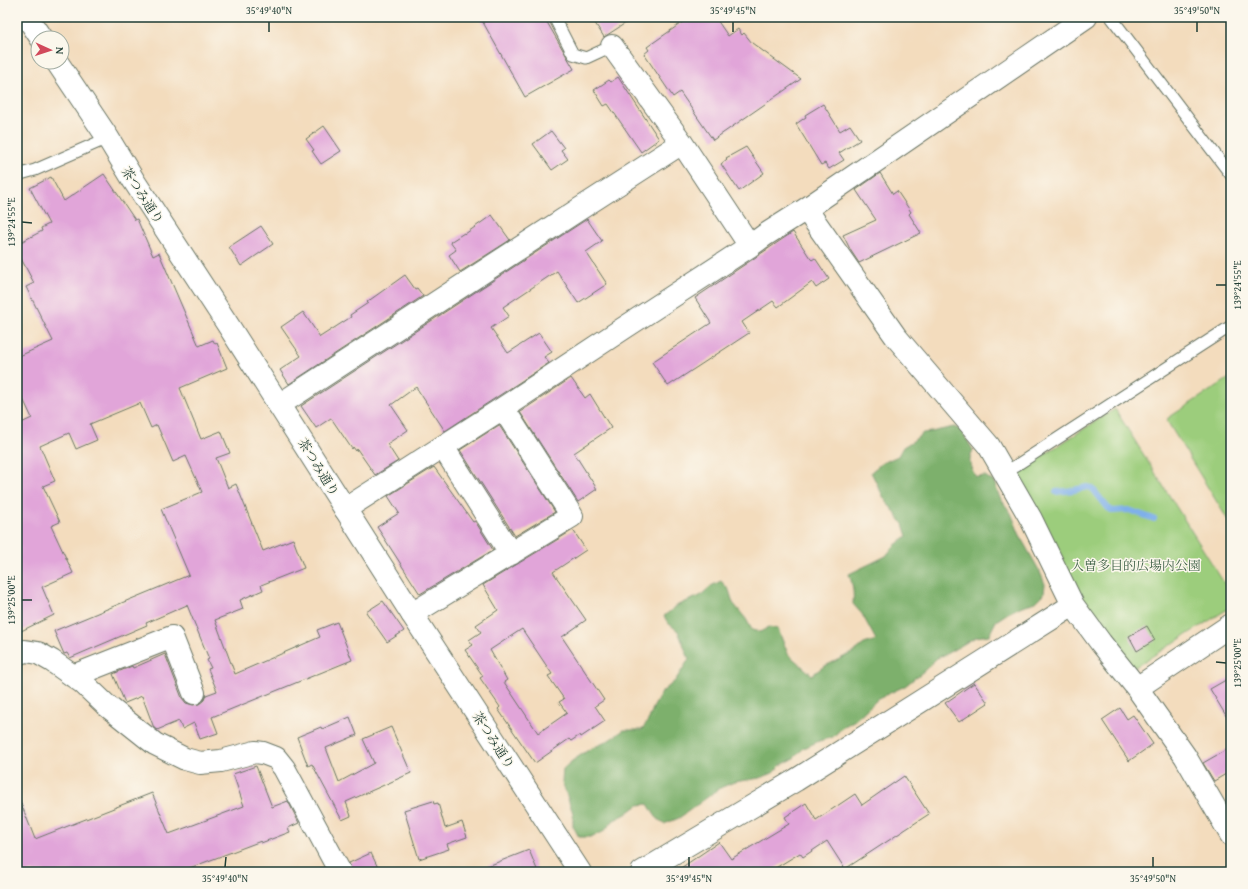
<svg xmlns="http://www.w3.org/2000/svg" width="1248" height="889" font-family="'Gentium Book Plus','Noto Serif JP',serif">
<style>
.green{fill:#9ccd7c;stroke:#5e8558}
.forest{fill:#7db06c;stroke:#4e7650}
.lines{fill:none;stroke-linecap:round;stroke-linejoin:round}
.stream{stroke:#7fb0ea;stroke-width:6}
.building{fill:#e1a5d9;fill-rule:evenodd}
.lane-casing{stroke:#697564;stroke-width:13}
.street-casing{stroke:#697564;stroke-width:24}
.primary-casing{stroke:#697564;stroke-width:24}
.lane{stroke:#fff;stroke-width:11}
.street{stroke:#fff;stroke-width:22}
.primary{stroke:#fff;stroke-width:22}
.ticks{fill:none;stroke:#1f3d34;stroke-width:1.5}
.labels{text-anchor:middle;stroke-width:3;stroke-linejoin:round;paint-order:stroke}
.street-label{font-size:13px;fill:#1f3d34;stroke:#fbf7ec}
.park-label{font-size:13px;fill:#3e6146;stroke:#fbf7ec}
.neatline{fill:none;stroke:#1f3d34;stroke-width:1.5}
.ticks-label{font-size:10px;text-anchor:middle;fill:#1f3d34}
</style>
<rect width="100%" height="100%" fill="#fbf7ec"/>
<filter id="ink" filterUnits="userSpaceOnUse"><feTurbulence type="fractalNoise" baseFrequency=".025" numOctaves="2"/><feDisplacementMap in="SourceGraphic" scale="8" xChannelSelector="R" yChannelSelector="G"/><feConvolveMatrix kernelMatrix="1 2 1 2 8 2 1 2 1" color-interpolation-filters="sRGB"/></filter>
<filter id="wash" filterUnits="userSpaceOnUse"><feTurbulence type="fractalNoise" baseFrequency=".012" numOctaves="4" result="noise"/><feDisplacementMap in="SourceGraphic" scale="16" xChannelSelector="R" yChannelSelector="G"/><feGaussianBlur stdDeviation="0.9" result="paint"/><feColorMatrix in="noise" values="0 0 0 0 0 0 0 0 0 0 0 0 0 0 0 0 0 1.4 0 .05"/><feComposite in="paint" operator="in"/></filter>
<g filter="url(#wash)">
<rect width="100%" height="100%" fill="#f3dcbd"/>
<!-- green -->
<path class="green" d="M1231 377V525L1167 421 1168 418Z
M1115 409 1231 594V607L1132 669 1080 598 1019 479 1020 470Z"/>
<!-- forest -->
<path class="forest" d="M954 427 961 430 973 450C968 462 969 465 976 477L985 476 994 482 1000 498 1011 513 1021 538 1040 572 1045 584 1044 594 1036 602 1022 606 1008 613 996 621 989 635 976 637 946 654 937 658 925 670 905 686 879 698 855 720 843 727 833 737 819 741 804 748 793 759 781 765 773 773 760 778 734 782 720 788 679 818 664 824 656 817 648 804 638 805 626 814 614 820 603 832 590 837H579L573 826V813L562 782 563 769 572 761 590 749 606 742 624 730H642L649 719 653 708 662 692 675 681 689 659 678 631 668 623 664 616 678 605 700 596 711 586 721 581 729 590 733 603 746 619 752 630 760 632 769 627 778 629 788 654 812 675 823 667 854 652 864 644 876 640 862 614 853 604C854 593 853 585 849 574L886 556 894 546 907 536 903 524 884 498 871 472 882 463 898 456 903 447 913 441 923 433 931 432Z"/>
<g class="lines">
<!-- stream -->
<path class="stream" d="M1056 492 1074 490 1087 487 1092 488 1108 508 1113 511 1129 510 1154 519"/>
</g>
<g id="blocks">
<!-- building -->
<path class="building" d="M480 17H544L574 69 525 97Z
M591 17H635L604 37Z
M690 17H715L728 36 738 29 742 35 744 33 752 43 801 79 713 140 680 92 673 97 644 54 649 50 647 47Z
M618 77 659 139 641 152 608 104 604 106 594 90 609 80 611 82Z
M823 104 840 131 850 125 860 140 839 153 844 160 829 169 825 163 821 165 796 124 806 117 805 115Z
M324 126 341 151 321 164 312 151 314 150 306 139Z
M551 131 564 148 561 150 568 159 552 170 533 144Z
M746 147 764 173 739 191 721 164 727 159 726 158Z
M880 173 893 194 897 191 911 212 909 214 921 233 859 263 851 251 843 235 876 220 856 190Z
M104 174 135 220 137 219 153 256 159 253 199 346 213 340 215 344 217 343 227 368 180 388 201 439 221 431 230 453 216 458 228 488 236 484 263 551 293 539 304 568 261 585 263 590 240 600 243 609 215 620 235 674 320 637 317 630 337 622 352 660 212 717 218 733 200 739 194 723 182 729 179 721 157 730 154 728 142 696 125 703 113 674 132 666 133 668 165 654 182 698 186 703 193 705 199 704 204 700 206 695 217 691 208 669 211 668 207 660 209 659 187 605 146 623 147 625 70 658 67 653 64 654 54 631 189 575 161 509 202 492 186 456 173 462 157 425 151 428 140 403 90 424 97 440 76 449 69 433 40 446 55 481 43 486 60 522 51 526 73 573 42 587 54 615 17 633V425L32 418 17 386V357L53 341 26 287 34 283 17 251V244L42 231 41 228 49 224 30 188 51 177 64 201Z
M492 215 510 240 460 272 449 255 456 250 450 242 464 233 465 234Z
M587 219 602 241 586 252 607 284 578 303 557 271 503 307 509 316 491 328 508 353 539 333 552 352 544 357 549 363 445 431 416 387 391 405 408 430 387 444 398 461 375 475 357 449 356 451 353 447 352 449 331 418 316 428 301 406Z
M261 226 273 244 241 266 229 247Z
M793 232 810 258 812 260 815 258 829 279 816 288 812 282 778 307 773 301 742 322 749 333 668 386 652 362 711 323 695 298Z
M405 275 415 289 417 288 423 296 289 384 280 370 301 356 281 327 303 312 320 337 351 317 350 315 368 303 367 302Z
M571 378 585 398 590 394 611 428 574 453 597 489 578 502 520 412Z
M499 425 555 512 515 536 460 450Z
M434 467 473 522 475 521 493 550 420 594 377 527 399 513 388 496Z
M573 530 586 550 553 572 586 620 562 637 604 700 595 706 605 721 581 737 580 735 571 741 569 739 535 763 498 709 500 707 480 678 483 676 465 650 473 645 469 640 481 632 476 625 498 610 483 585ZM522 629 552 674 548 676 564 699 559 702 567 713 538 733 504 682 507 680 490 650Z
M383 601 404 631 387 642 366 612Z
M1147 626 1155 640 1137 651 1129 636Z
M1231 677V724L1210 689Z
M974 683 988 703 959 722 945 703Z
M1120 708 1127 719 1133 715 1153 744 1129 761 1102 720Z
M350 717 357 735 326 748 339 782 374 763 363 739 391 727 411 773 346 802 351 816 342 820 312 764 308 766 297 737 321 727 322 729Z
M1231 747V771L1214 781 1203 763Z
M256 766 272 807 288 801 299 823 288 828 290 832 261 843V841L179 872H17V796H18L35 839 152 793 169 834 244 806 233 774Z
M904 776 929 814 845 869 827 841 803 857 800 853 769 872H675L719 842 731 859 789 824 785 817 806 803 816 820 855 794 862 805Z
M433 801 434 804 438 803 445 828 462 822 467 837 447 844 449 849 419 859 404 810Z
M529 850 538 872H475V871Z
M371 853 380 872H352L349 863Z"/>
</g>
</g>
<g filter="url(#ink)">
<use href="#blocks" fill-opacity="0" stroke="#697564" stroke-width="1"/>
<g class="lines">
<defs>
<path id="lane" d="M554 17 573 54 586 58 612 46
M1111 17 1231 175
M17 175 35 170 108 138
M1006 472 1231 326"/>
<path id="street" d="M612 46 682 143 750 246
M806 209 896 337 989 446 1031 519 1073 605 1101 643 1137 688 1185 756 1231 835
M279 405 578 210 682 143
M443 447 511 554
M345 509 503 408 624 328 750 246 765 235 806 209 1086 17
M412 614 572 516 503 408
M17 654 25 651 38 653 52 661 83 683 106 705 155 744 185 759 200 763 221 761 255 752 263 753 276 758 284 768 340 872
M73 676 172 637 194 693
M1137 688 1231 625
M642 872 796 780 1073 605"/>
<path id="primary" d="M27 17 41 38
M57 62 108 138 134 181 228 325 412 614 580 872"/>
</defs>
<!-- lane casing -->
<use href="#lane" class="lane-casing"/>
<!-- street casing -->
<use href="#street" class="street-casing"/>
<!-- primary casing -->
<use href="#primary" class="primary-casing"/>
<!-- lane -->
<use href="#lane" class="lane"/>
<!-- street -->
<use href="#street" class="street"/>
<!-- primary -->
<use href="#primary" class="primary"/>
</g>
</g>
<!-- ticks -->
<path class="ticks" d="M269 32V22M733 32V22M1197 32V22M22 222 32 223M1216 285H1226M22 600H32M1216 662 1226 663M225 867 226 857M689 867V857M1153 867V857"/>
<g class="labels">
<!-- street labels -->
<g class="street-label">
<text transform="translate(143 195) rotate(57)" y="5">茶つみ通り</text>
<text transform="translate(319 467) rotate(58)" y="5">茶つみ通り</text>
<text transform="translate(494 740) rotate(57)" y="5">茶つみ通り</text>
</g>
<!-- park labels -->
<g class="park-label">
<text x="1136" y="570">入曽多目的広場内公園</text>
</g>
</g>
<!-- margin -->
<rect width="1248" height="889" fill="none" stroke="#fbf7ec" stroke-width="44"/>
<!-- north arrow -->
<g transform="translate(50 50) rotate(93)"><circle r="19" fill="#fbf7ec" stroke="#a3ada2"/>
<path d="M0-3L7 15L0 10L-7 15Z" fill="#d1495b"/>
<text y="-6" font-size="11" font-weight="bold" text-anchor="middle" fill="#1f3d34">N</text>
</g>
<rect x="22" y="22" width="1204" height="845" class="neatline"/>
<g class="ticks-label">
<text x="269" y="14">35°49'40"N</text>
<text x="733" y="14">35°49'45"N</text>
<text x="1197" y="14">35°49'50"N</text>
<text transform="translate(11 222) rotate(-90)" y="4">139°24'55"E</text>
<text transform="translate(1237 285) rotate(-90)" y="4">139°24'55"E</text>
<text transform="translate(11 600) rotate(-90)" y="4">139°25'00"E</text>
<text transform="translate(1237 663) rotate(-90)" y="4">139°25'00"E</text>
<text x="225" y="882">35°49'40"N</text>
<text x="689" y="882">35°49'45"N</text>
<text x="1153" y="882">35°49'50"N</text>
</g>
</svg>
